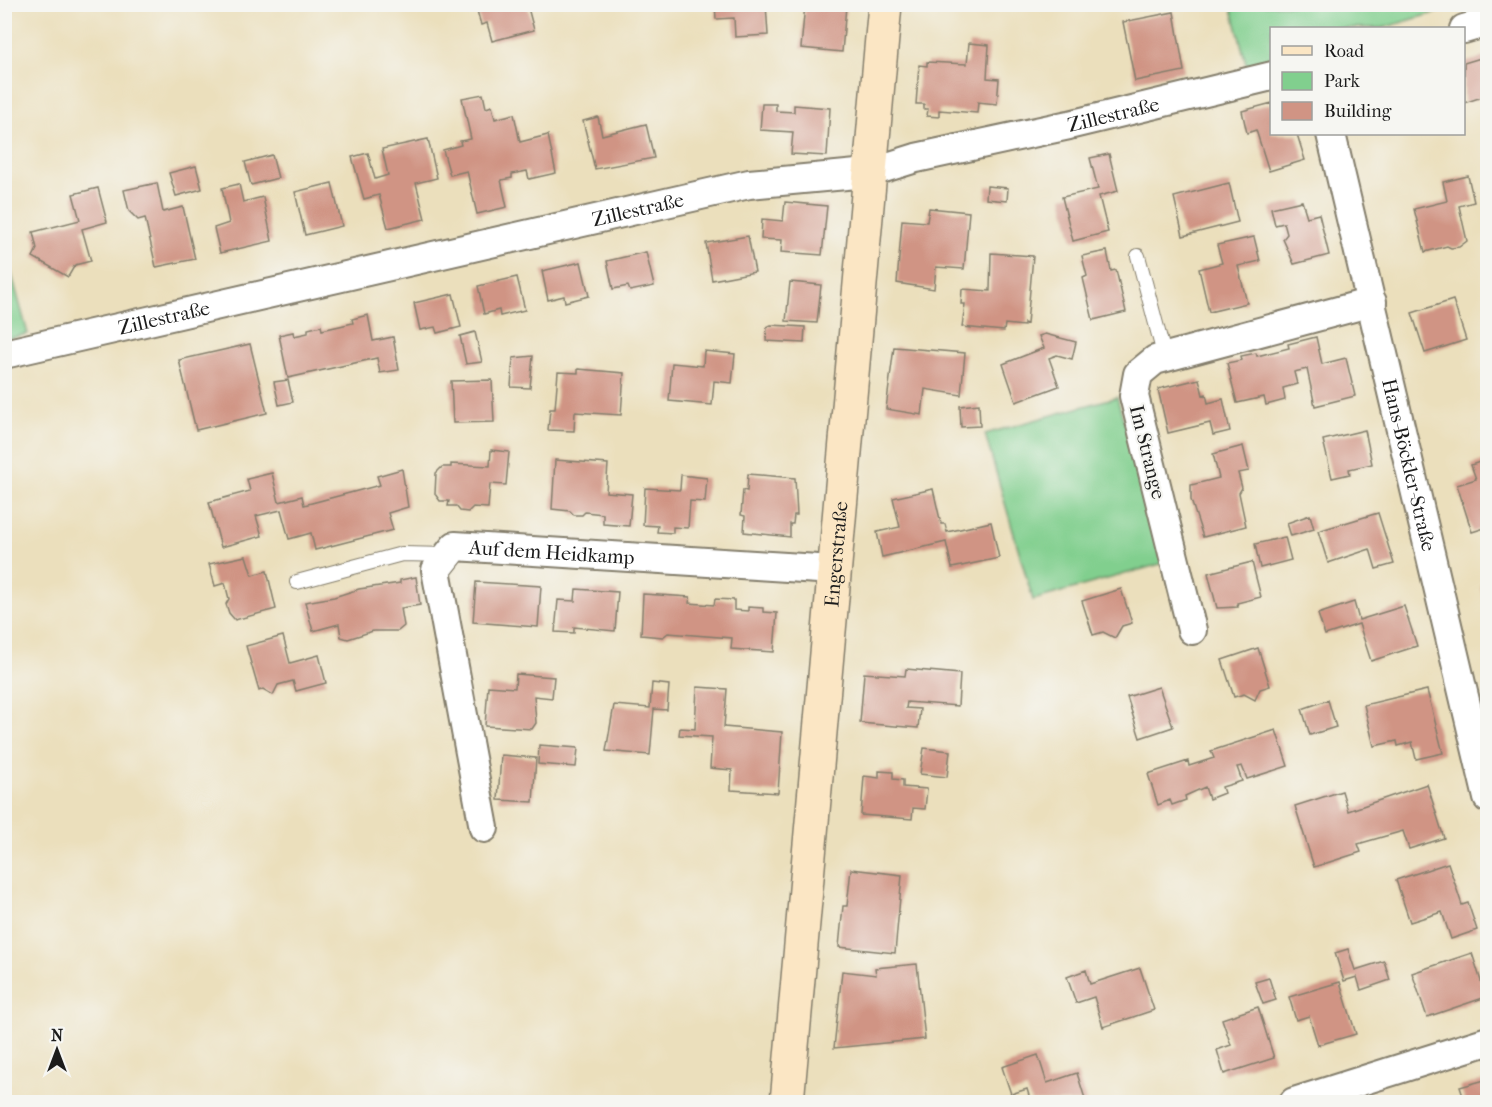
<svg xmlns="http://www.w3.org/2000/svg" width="1492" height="1107" font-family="'IM FELL French Canon',serif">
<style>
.green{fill:#81cf8e;stroke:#4e7655;stroke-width:1.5}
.building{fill:#d09484}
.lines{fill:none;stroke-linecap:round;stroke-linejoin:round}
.service-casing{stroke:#847e6c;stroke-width:16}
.minor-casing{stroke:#847e6c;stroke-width:32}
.secondary-casing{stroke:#847e6c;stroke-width:36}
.service{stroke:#fff;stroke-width:14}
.minor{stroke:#fff;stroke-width:28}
.secondary{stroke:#fbe6c4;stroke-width:33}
.labels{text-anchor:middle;stroke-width:4.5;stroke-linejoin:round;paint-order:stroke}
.street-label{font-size:20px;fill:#1c1c1c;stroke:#f6f6f2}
</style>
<rect width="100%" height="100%" fill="#f6f6f2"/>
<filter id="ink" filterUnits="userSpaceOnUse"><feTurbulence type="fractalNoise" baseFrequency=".0167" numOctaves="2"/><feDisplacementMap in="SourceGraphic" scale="12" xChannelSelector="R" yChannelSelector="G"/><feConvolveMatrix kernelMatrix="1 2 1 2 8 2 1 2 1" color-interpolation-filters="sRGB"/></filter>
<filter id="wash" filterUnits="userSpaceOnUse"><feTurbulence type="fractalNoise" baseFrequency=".008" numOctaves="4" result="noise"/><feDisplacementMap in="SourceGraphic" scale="24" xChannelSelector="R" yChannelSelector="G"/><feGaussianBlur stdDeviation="1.35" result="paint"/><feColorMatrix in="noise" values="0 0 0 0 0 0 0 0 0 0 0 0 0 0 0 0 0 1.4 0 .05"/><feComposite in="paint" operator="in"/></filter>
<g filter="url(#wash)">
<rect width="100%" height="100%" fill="#ebdfbc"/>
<!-- green -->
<path class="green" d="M1231 5H1461L1383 28H1272L1271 63 1248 71Z
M5 250 28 334 5 339H4Z
M1117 397 1164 563 1033 600 985 434Z"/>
<g id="blocks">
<!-- building -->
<path class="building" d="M483 4H527L534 30 492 41 487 23 481 25 476 7Z
M715 4H766L768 35 735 37 734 18 716 19Z
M805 4 846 6 842 52 801 48Z
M1174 12 1184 71 1135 81 1123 22Z
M969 43 989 45 987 78 999 79 997 104 978 102 977 113 939 110V117L927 116 928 109H924V104H916L919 65 927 66V62L967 64Z
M1484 57 1488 69V95L1464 103V63Z
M483 94 486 108 492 106 495 119 514 114 520 142 548 135 556 173 529 179 527 171 512 174V178L501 180 507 207 477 214 467 171 450 175 443 150 461 145 460 141 471 139 462 98Z
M1272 103V134H1297L1305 160 1269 171 1256 130 1247 133 1242 111Z
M762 104H776V111L794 112V105L830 108 827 156 791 154 793 132 760 130Z
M598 117 602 135 646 124 654 158 595 169 583 121Z
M428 139 437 178 416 183 425 219 388 228 379 195 364 199 352 157 368 153 375 179 388 175 382 149Z
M1109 154 1118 191 1099 196 1108 232 1073 241 1062 197 1098 189 1090 158Z
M272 155 278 178 251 185 245 162Z
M196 166 202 189 176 196 169 173Z
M1468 176 1474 202 1459 206 1467 241 1459 247 1451 248 1447 246 1425 252 1414 209 1447 201 1443 182Z
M157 183 163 212 183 207 195 259 156 267 145 218 138 220 129 211 124 190Z
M332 183 342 226 305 235 295 192Z
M1229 183 1238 222 1183 236 1174 197Z
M239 184 243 202 263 197 272 241 220 253 214 228 229 223 222 188Z
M987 186 1008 188 1007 201 986 199Z
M98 188 107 222 82 229 91 261 75 265 68 277 33 257 37 249 33 232 80 220 73 194Z
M1302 201 1307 217 1319 214 1329 255 1294 264 1283 239 1287 234 1284 223 1275 225 1271 208Z
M785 202 827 206 822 255 781 252 782 240 761 239 762 219 783 221Z
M929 208 969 212 964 269 936 267 934 289 897 283 902 220 927 222Z
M748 236 755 272 712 280 706 243Z
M1254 237 1260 261 1238 266 1247 303 1209 312 1199 269 1222 263 1217 245Z
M1107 251 1111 271 1116 270 1126 312 1093 320 1083 278 1087 276 1082 256Z
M646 252 654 286 630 291 628 286 613 289 607 261Z
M991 253 1033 256 1027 324 1024 323V326L1005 324 1004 331 962 327 965 304H961L962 289 990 291Z
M581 262 589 296 565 302 564 296 548 300 542 271Z
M517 277 525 310 500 316 499 310 484 314 478 286Z
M790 282 821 285 817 323 786 321Z
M453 294 461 327 437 333 435 327 420 330 414 303Z
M1453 300 1466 340 1425 353 1412 313Z
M368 315 373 341 393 337 399 370 380 373 377 358 288 378 279 335 293 332 294 336 308 333V329L321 326 322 330 353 323 352 319Z
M771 325 805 327 804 343 766 341 767 327Z
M475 332 482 362 466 364 460 336Z
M1045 334 1076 342 1072 359 1057 355 1049 358 1059 386 1016 402 1003 364 1044 348 1039 336Z
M1316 337 1322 364 1346 358 1355 396 1315 406 1307 369 1294 372 1297 384 1283 388 1285 400 1266 405 1264 397 1237 403 1227 363 1242 360 1241 356 1256 353 1257 356 1289 348 1288 344Z
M250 344 267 413 196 430 179 360Z
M894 347 965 353 961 395 925 389 922 415 886 409Z
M704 351 735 354 732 383 714 381 712 405 669 401 672 363 703 366Z
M533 356 530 388 511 387 513 358Z
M578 369 624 373 621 415 575 412 574 431 548 430 550 409H555L558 372 578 373Z
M1199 379 1203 395 1206 394 1208 403 1223 399 1230 431 1213 435 1210 423 1168 433 1158 389Z
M288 380 293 402 279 405 274 382Z
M492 380 494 422 453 423 451 381Z
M979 404 980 426 961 427 960 406Z
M1365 430 1372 464 1349 469 1350 474 1332 478 1323 440Z
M1243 446 1249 471 1238 473 1242 488 1239 493 1246 526 1203 537 1191 500V485L1219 478 1213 454Z
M491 450 509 452 506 485 490 484 488 508 473 507 468 512 460 511 456 506H448L449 501H440L435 494 436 473 442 467H451V464L490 466Z
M1488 459V527L1472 532 1457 485 1476 479 1471 465Z
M555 460 608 464 606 492 632 494 629 526 603 524V514L585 512 582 515H574L570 511 552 509Z
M402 469 408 507 388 513 393 530 315 550 311 533 289 539 281 510 256 516 262 536 221 547 209 502 250 491 247 479 272 473 279 502 302 496 304 505 380 485 377 476Z
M748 474 795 478 797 515H794L793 524H790V537L744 532 745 516 741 515 743 490 747 491Z
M681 475 707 478 705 502 690 501 688 528 673 527V533L657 532 658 526 643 525 645 488 680 490Z
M933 489 941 524H945L947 532 991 522 999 558 952 568 946 542 882 557 877 532 900 527 893 498Z
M1378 513 1394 564 1376 569 1370 549 1328 563 1318 531Z
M1310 515 1314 529 1291 536 1287 523Z
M1285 537 1291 560 1260 568 1255 544Z
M246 556 252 575 267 571 276 609 235 620 229 613 226 604 229 599 225 583 215 586 209 564Z
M1252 562 1261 597 1237 603 1238 607 1217 608 1208 573Z
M416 577 420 605 401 608 404 626 398 631H373L348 639 341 637 339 624 313 631 305 602 334 597 359 589 400 583V580Z
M476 582 541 586 538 627 473 622Z
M1488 583V612H1487L1480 585Z
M576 589 618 592 615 631 574 627V633L555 632 558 600 575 601Z
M1121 589 1132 623 1122 626 1115 638 1103 632 1093 635 1082 601Z
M643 594 690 597 689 603 714 605 715 599 734 600V610L748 611V607L763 608V612L777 613 774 652 731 649 732 638 668 633 663 637 641 635Z
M1354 602 1359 620 1404 606 1417 646 1371 661 1359 624 1325 635 1318 614Z
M283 636 290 663 319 655 326 683 296 691 293 681 278 685 273 695 263 689 259 691 246 646Z
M1258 648 1270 686 1260 689 1255 700 1244 694 1234 697 1222 660Z
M906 669 960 674 958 706 907 702 906 708 920 709 918 728 860 723 864 673 905 676Z
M516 674 554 677 552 698 534 696 536 723 532 729 485 726 488 686 515 688Z
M652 683 669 685 667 710 654 709 650 755 606 751 614 705 650 708Z
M697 687 727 689 724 727 782 732 778 793 731 790 732 770 710 768 712 737 679 735 680 728 695 729Z
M1159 687 1173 727 1140 738 1127 697Z
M1427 690 1443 753 1416 759 1412 742 1398 746 1397 741 1374 746 1364 705Z
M1328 700 1336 727 1310 735 1302 709Z
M1276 730 1288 766 1247 779 1242 766 1237 767 1242 781 1222 787 1224 793 1209 799 1205 787 1185 796 1186 800 1172 805 1170 800 1158 805 1148 774 1188 761 1189 766 1214 758 1211 751Z
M539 745 578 748 576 767 538 764Z
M924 748 950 751 947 777 920 774Z
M501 755 536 758 533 802 498 800Z
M879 771 893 772V779L903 780V787L927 789 925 809 913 808 912 819 861 815 864 776 879 778Z
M1427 784 1444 838 1409 849 1403 831 1358 844 1361 852 1314 867 1295 806 1342 791 1348 811Z
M1448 863 1462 905 1468 903 1477 930 1451 939 1442 912 1410 922 1396 880Z
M851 869 902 875 895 953 839 947 843 906H847Z
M1348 949 1355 970 1384 961 1390 980 1361 990 1357 977 1344 981 1335 953Z
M1472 953 1486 997 1427 1017 1412 973Z
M917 964 925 1039 834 1048 842 971 876 975 875 968Z
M1140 968 1154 1010 1103 1027 1094 997 1076 1003 1067 977 1086 970 1090 984Z
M1269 978 1276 1000 1263 1004 1255 982Z
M1340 982 1356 1034 1318 1045 1309 1016 1296 1020 1289 997Z
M1258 1007 1274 1058 1224 1074 1217 1050 1231 1045 1222 1019Z
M1038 1055 1047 1083 1077 1073 1086 1102H1031L1027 1089 1011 1094 1002 1067Z
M1488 1079V1102H1465L1460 1087Z"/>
</g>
</g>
<g filter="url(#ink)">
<use href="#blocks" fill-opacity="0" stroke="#847e6c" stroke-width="1.5"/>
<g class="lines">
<defs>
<path id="service" d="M1138 256 1165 358
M297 582 402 554 447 555"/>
<g id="minor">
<path d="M1464 29 1488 22"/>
<path id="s1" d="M1331 134 1488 798"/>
<path id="s2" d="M4 354 749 184 868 173 916 158 1069 125 1272 76"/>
<path d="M1192 630 1134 396 1138 374 1155 360 1372 302"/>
<path id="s3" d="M484 828 436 570 455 546 834 570"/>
<path d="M1294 1102 1488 1041"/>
</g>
<g id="secondary">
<path id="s4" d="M787 1102 885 4"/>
</g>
</defs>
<!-- service casing -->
<use href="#service" class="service-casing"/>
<!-- minor casing -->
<use href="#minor" class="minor-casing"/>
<!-- secondary casing -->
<use href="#secondary" class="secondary-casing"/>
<!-- service -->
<use href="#service" class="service"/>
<!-- minor -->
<use href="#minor" class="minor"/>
<!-- secondary -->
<use href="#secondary" class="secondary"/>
</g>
</g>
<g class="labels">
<!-- street labels -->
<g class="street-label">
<text dy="7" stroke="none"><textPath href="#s2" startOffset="1136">Zillestraße</textPath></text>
<text dy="7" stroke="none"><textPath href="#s2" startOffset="650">Zillestraße</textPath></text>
<text dy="7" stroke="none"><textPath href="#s2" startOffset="164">Zillestraße</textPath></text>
<text transform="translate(1148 452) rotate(76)" y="7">Im Strange</text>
<text dy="7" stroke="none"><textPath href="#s1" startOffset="340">Hans-Böckler-Straße</textPath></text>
<text dy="7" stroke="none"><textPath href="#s3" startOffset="390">Auf dem Heidkamp</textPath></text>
<text dy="7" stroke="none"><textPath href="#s4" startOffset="550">Engerstraße</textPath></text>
</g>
</g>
<!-- margin -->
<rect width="1492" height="1107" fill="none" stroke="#f6f6f2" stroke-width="24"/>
<!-- legend -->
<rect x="1270" y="27" width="195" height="108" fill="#f6f6f2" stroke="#9f9f9c" stroke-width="1.5"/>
<rect x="1282" y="46" width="30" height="9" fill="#fbe6c4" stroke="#9f9f9c" stroke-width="1.5"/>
<text x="1324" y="57" font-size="18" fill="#1c1c1c">Road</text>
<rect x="1282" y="72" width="30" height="18" fill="#81cf8e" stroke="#9f9f9c" stroke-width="1.5"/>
<text x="1324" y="87" font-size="18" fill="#1c1c1c">Park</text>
<rect x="1282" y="102" width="30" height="18" fill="#d09484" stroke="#9f9f9c" stroke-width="1.5"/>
<text x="1324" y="117" font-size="18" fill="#1c1c1c">Building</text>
<!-- north arrow -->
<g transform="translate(57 1050)" stroke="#f6f6f2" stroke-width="4.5" paint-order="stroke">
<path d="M0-4.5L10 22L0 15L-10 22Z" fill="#1c1c1c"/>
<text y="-9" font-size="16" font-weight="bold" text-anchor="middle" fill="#1c1c1c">N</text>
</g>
</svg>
